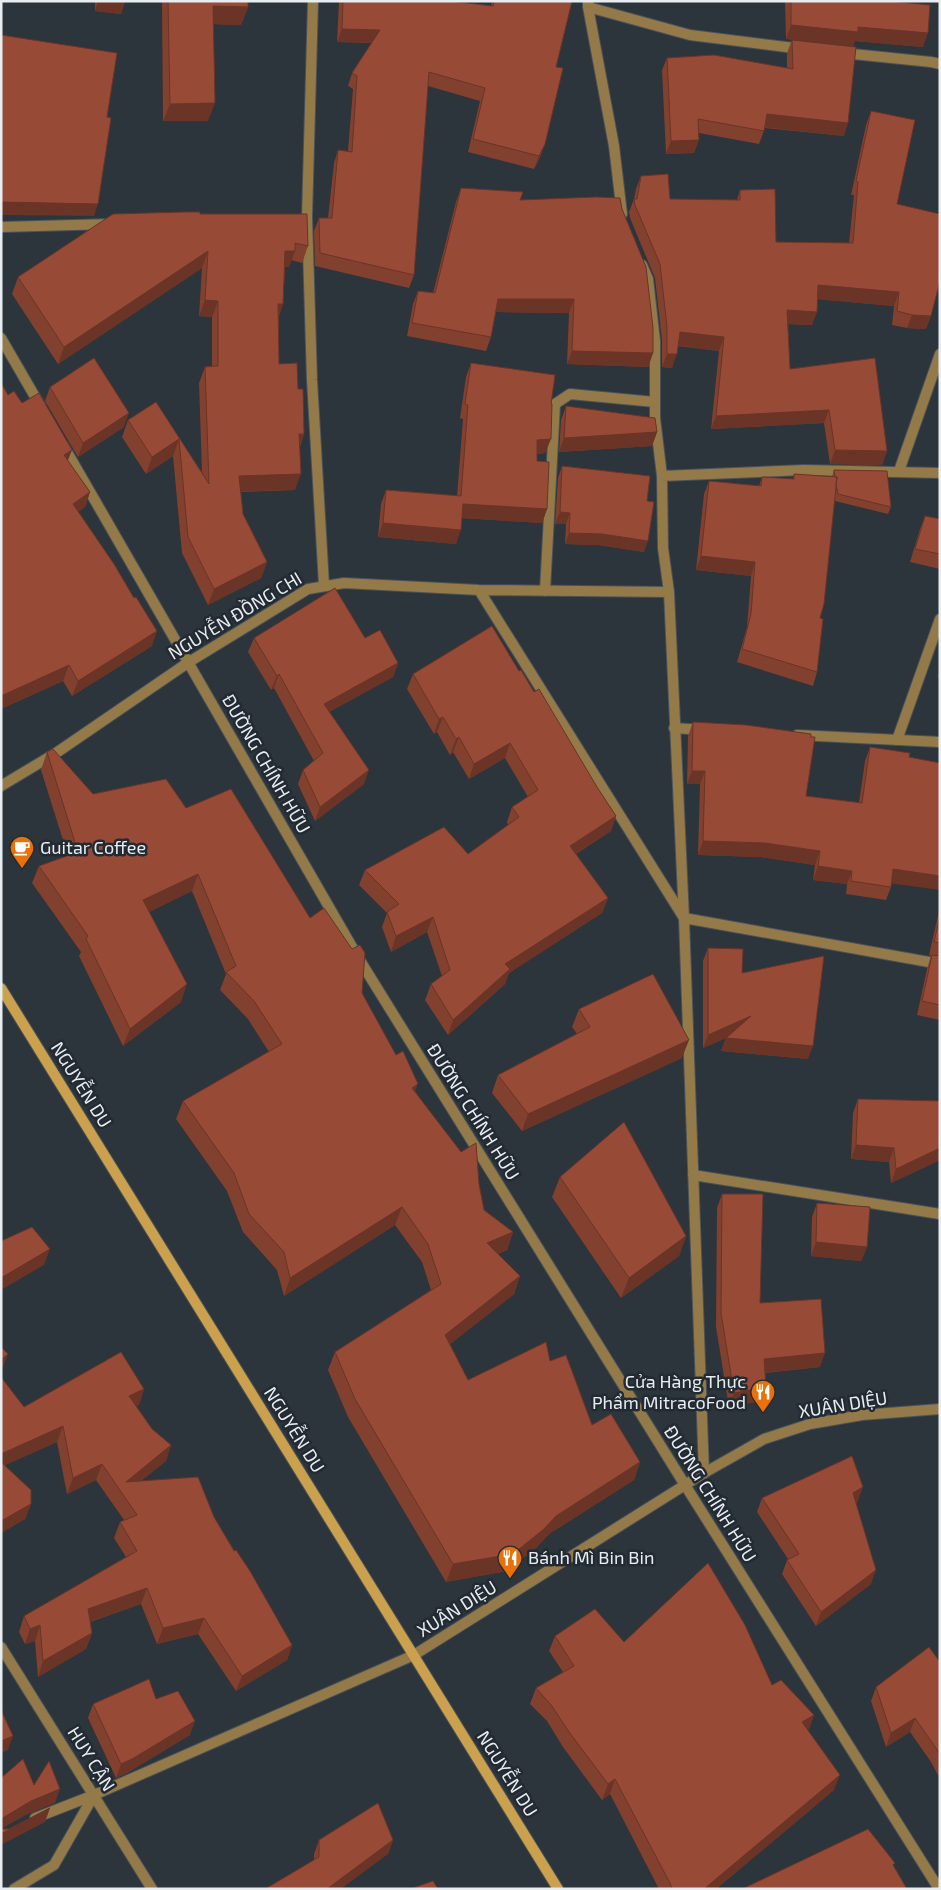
<svg xmlns="http://www.w3.org/2000/svg" width="941" height="1890" font-family="'Exo 2',sans-serif">
<style>
.lines{fill:none;stroke-linecap:round;stroke-linejoin:round}
.service-casing{stroke:#4a5259;stroke-width:12}
.minor-casing{stroke:#4a5259;stroke-width:12}
.tertiary-casing{stroke:#4a5259;stroke-width:12}
.secondary-casing{stroke:#4a5259;stroke-width:12}
.service{stroke:#947a48;stroke-width:10}
.minor{stroke:#947a48;stroke-width:10}
.tertiary{stroke:#947a48;stroke-width:10}
.secondary{stroke:#cba14d;stroke-width:10}
.wall{fill:#82402f}
.shaded-wall{fill:#6a3426}
.building{fill:#974b37;stroke:#6a3426}
.labels{text-anchor:middle;stroke-width:5;stroke-linejoin:round;paint-order:stroke}
.street-label{font-size:18px;fill:#e8edf2;stroke:#222a32}
.poi-label{font-size:18px;fill:#e8edf2;stroke:#222a32;text-anchor:start}
</style>
<rect width="100%" height="100%" fill="#2c343c"/>
<g class="lines">
<defs>
<path id="service" d="M313 1 307 217 312 380 324 585
M588 2V7L690 35 802 49
M588 7 614 146 622 214
M843 53 931 62 940 64
M1 227 111 224
M642 265 648 279 655 341V418L662 476 663 548 669 592 684 918 704 1473
M899 471 940 354
M662 476 804 470 940 473
M479 590 684 918 940 964
M545 591 555 404 570 394 655 402
M897 740 940 619
M1 786 56 753 189 662 308 589 344 583 479 590 669 592
M693 1175 940 1214"/>
<path id="minor" d="M1 338 41 407
M63 445 359 959 685 1485 939 1889
M674 728 703 730
M797 735 940 742
M1 1647 152 1889"/>
<path id="tertiary" d="M35 1818 94 1795 414 1655 704 1473 764 1439 810 1424 862 1415 940 1409
M14 1889 54 1865 94 1795"/>
<path id="secondary" d="M1 988 558 1889"/>
</defs>
<!-- service casing -->
<use href="#service" class="service-casing"/>
<!-- minor casing -->
<use href="#minor" class="minor-casing"/>
<!-- tertiary casing -->
<use href="#tertiary" class="tertiary-casing"/>
<!-- secondary casing -->
<use href="#secondary" class="secondary-casing"/>
<!-- service -->
<use href="#service" class="service"/>
<!-- minor -->
<use href="#minor" class="minor"/>
<!-- tertiary -->
<use href="#tertiary" class="tertiary"/>
<!-- secondary -->
<use href="#secondary" class="secondary"/>
</g>
<!-- wall -->
<path class="wall" d="M95 1H125L121 14 95 11Z
M162 1H248V7L241 25 213 24 208 121H163Z
M339 1H450L491 6 492 1H572L556 67 545 144 540 157 534 169 468 152 480 101 428 86 414 275 409 288 315 266 314 231 319 218H328L334 163 338 150 348 151 353 89 348 86 352 73 372 43 337 42Z
M785 1H889L923 47 855 41 853 46 786 39Z
M792 40 844 136 765 128 759 144 699 133 694 153 666 154 662 70 667 58 787 68V53Z
M871 111 897 204 931 316 926 329 907 328 892 325 894 306 817 299 812 325 788 324 790 369 887 451 882 465 830 464 824 423 711 429 719 351 678 346 672 368 662 367V340L655 278 630 218 629 212 634 199 636 189 641 176 670 199 737 200 740 190 776 242 849 243 854 195H851L866 125Z
M461 188 523 192 520 200 622 209 653 353 648 367 567 364 569 313 496 312 491 337 486 351 407 336 413 304 418 291 433 293 456 202Z
M200 214 308 246 302 263 291 260 289 267H285L283 304 279 316V364L298 389 304 434 300 447 295 490 241 492 243 514 267 562 261 578 208 605 182 553 173 456 146 474 122 437 128 420 156 402 202 473 199 383 205 367 212 366V317L199 316 202 268 58 364 12 294 18 277Z
M471 363 551 404 545 453 537 454V461L547 509 542 523 462 518 456 544 378 537 381 504 386 490 457 496 463 419 460 418 466 377Z
M1 383 8 395 22 403 68 461 90 492 85 507 78 512 152 646 72 696 63 681 1 709Z
M50 387 124 427 78 457 45 401Z
M566 406 657 432 652 446 559 452 561 420Z
M562 466 647 501 644 552 598 545 565 544 566 524H555L558 478Z
M834 470 891 507 888 514 835 501V499L820 618 817 672 813 686 737 662 747 627 751 576 696 570 704 494 709 481 759 486 762 477 793 479 794 474 832 477Z
M925 516 940 519V569L910 562 920 529Z
M254 638H365L398 663 393 677 329 712 364 784 315 821 298 784 303 770 314 761 274 688 271 690 248 652Z
M940 669V678L938 677Z
M519 671 534 692 616 816 611 831 576 854 608 898 602 913 509 973 505 984 448 1035 425 1000 431 984 442 976 427 932 391 952 382 927 387 913 359 885 365 870 468 854 508 825 507 822 512 807 528 797 505 758 469 779 453 752 450 755 437 732 434 734 407 689 413 674Z
M693 722 806 796 859 803 865 761 870 747 891 883V887L886 900 846 894 847 884 813 880 815 865 760 857 698 855 700 784H687L688 736Z
M47 752 93 794 186 808 310 918 362 993 415 1091 479 1184 484 1210 513 1232 507 1250 498 1254 520 1276 514 1294 450 1344 468 1380 550 1361 592 1425 640 1462 634 1480 549 1534 537 1547 507 1571 446 1582 348 1417 328 1370 335 1352 431 1290 422 1262 395 1225 284 1296 277 1270 243 1232 227 1191 176 1119 183 1101 269 1052 248 1019 220 990 226 974 192 891 149 912 181 1002 123 1046 79 956 81 952 32 883 39 866 68 856 41 770Z
M940 907V1020L917 1015 927 969 931 956 929 955Z
M708 948 742 973 808 1059 721 1051 726 1038 703 1048V961Z
M579 1009 682 1058 522 1131 492 1093 498 1075 577 1034 572 1027Z
M858 1099 940 1101V1160L891 1183 889 1162 851 1159 853 1113Z
M560 1177 686 1236 679 1256 621 1298 552 1197Z
M722 1194 760 1303 820 1367 765 1373 766 1387 761 1401 729 1407 716 1327 717 1208Z
M817 1203 867 1247 861 1261 811 1256 812 1217Z
M1 1377 24 1407 144 1389 139 1405 136 1406 152 1429 171 1445 166 1461 141 1481 214 1517 292 1645 287 1660 236 1691 198 1634 157 1644 141 1604 90 1622 92 1633 86 1649 38 1677 35 1641 25 1644 19 1632 24 1616 126 1557 114 1538 120 1522 124 1520 96 1480 67 1494 57 1442 5 1465 31 1504 25 1519 1 1533Z
M762 1498 858 1501 856 1503 871 1584 816 1626 782 1574 787 1560 788 1559 757 1512Z
M555 1636 624 1642 772 1685 814 1715 808 1730 834 1790 716 1889H659L610 1794 602 1800 563 1747 547 1721 530 1704 536 1688 563 1672 549 1651Z
M940 1662V1779L931 1762 910 1732 886 1747 871 1701 876 1687Z
M156 1699 190 1735 127 1773 116 1778 88 1718 93 1704Z
M319 1840H393L388 1854 314 1860V1854Z"/>
<!-- shaded-wall -->
<path class="shaded-wall" d="M98 1H125L121 14 95 11Z
M213 6 248 7 241 25 206 24Z
M791 25 858 27 928 33 923 47 855 41 853 46 786 39Z
M342 29 380 30 375 43 337 42Z
M215 103 208 121H163L170 104Z
M767 114 848 123 844 136 762 127Z
M699 140 694 153 666 154 671 141Z
M545 144 540 157 534 169 539 156Z
M1 202 98 204 94 216 1 215Z
M208 251 202 268 58 364 64 347Z
M285 251H295L289 267H279Z
M818 285 899 292 894 306 813 299Z
M498 299H574L569 313 494 312Z
M205 300 218 301 212 317 199 316Z
M278 304H283L277 321Z
M787 310 817 312 812 325 782 324Z
M912 315 931 316 926 329 907 328Z
M680 332 724 337 719 351 675 345Z
M572 351 653 353 648 367 567 364Z
M667 354H677L672 368 662 367Z
M829 410 824 423 711 429 716 416Z
M129 413 124 427 78 457 83 443Z
M657 432 652 446 559 452 564 438Z
M299 434H304L298 450Z
M179 439 173 456 146 474 152 457Z
M551 439 545 453 532 454 537 440Z
M72 450 66 465 64 455Z
M835 450 887 451 882 465 830 464Z
M301 474 295 490 233 492 239 476Z
M90 492 85 507 67 520 73 504Z
M463 504 547 509 542 523 458 518Z
M560 512 570 513 566 524H555Z
M383 523 461 530 456 544 378 537Z
M569 533 602 534 648 541 644 552 598 545 565 544Z
M701 556 755 562 751 576 696 570Z
M267 562 261 578 208 605 214 589Z
M157 631 152 646 72 696 78 681Z
M398 663 393 677 318 718 324 704Z
M69 665 63 681 1 709V696Z
M279 674 274 688 271 690 277 676Z
M443 717 437 732 434 734 439 719Z
M459 737 453 752 450 755 456 739Z
M510 743 505 758 469 779 474 764Z
M369 770 364 784 315 821 320 807Z
M692 771H705L700 784H687Z
M616 816 611 831 564 861 570 846Z
M703 841 765 843 820 851 815 865 760 857 698 855Z
M818 866 852 871 847 884 813 880Z
M893 869 940 876V890L888 883Z
M198 874 192 891 137 918 143 900Z
M608 898 602 913 509 973 505 984 448 1035 453 1020 505 964Z
M433 917 427 932 391 952 396 936Z
M187 984 181 1002 123 1046 130 1029Z
M751 1016 747 1029 703 1048 708 1035Z
M726 1038 813 1046 808 1059 721 1051Z
M689 1040 682 1058 522 1131 528 1114Z
M418 1084 411 1102 412 1088Z
M856 1145 894 1148 889 1162 851 1159Z
M940 1148V1160L891 1183 896 1169Z
M402 1207 395 1225 284 1296 290 1278Z
M513 1232 507 1250 481 1261 487 1243Z
M686 1236 679 1256 621 1298 629 1278Z
M816 1242 867 1247 861 1261 811 1256Z
M50 1249 44 1265 1 1290V1278Z
M520 1276 514 1294 439 1353 445 1335Z
M825 1353 820 1367 759 1373 764 1359Z
M8 1354 2 1370H1V1360Z
M766 1387 761 1401 729 1407 734 1393Z
M144 1389 139 1405 123 1412 129 1396Z
M63 1426 57 1442 1 1467V1454Z
M171 1445 166 1461 123 1495 126 1482Z
M640 1462 634 1480 549 1534 537 1547 507 1571 446 1582 453 1564 556 1516Z
M102 1464 96 1480 67 1494 73 1478Z
M863 1487 858 1501 848 1507 853 1493Z
M31 1504 25 1519 1 1533V1521Z
M876 1570 871 1584 816 1626 821 1612Z
M147 1588 141 1604 82 1624 88 1609Z
M204 1618 198 1634 157 1644 163 1628Z
M40 1625 35 1641 25 1644 30 1629Z
M92 1633 86 1649 38 1677 43 1661Z
M292 1645 287 1660 236 1691 242 1676Z
M814 1715 809 1730 797 1737 802 1722Z
M915 1718 910 1732 886 1747 891 1733Z
M195 1721 190 1735 127 1773 116 1778 121 1764Z
M13 1736 8 1750 1 1753V1741Z
M840 1775 834 1790 716 1889H704Z
M615 1779 610 1794 602 1800 608 1784Z
M60 1789 55 1803 26 1815 1 1829V1819L3 1817 31 1801Z
M50 1808 45 1822 1 1845V1834Z
M393 1840 388 1854 341 1889H327Z"/>
<!-- building -->
<path class="building" d="M168 1H248V7L213 6 215 103 170 104Z
M343 1H450L493 6 494 1H572L556 67 563 68 545 144 539 156 473 139 485 88 429 72 414 275 320 253 319 218H332L338 150 352 152 357 76 352 73 380 30 342 29Z
M791 1H889L930 5 928 33 858 27V32L791 25Z
M1 35 117 53 107 117 111 118 98 204 1 202Z
M792 40 856 47 848 123 767 114 764 131 698 119 699 140 671 141 667 58 714 55 793 69Z
M871 111 915 120 897 204 940 214V281L931 316 912 315 897 311 899 292 818 285 817 312 787 310 790 369 875 358 887 451 835 450 829 410 716 416 724 337 680 332 677 354H667V327L660 264 635 205 634 199H637L641 176 668 174 670 199 740 200V190L775 189 776 242 853 243 858 182 856 181Z
M461 188 523 192 520 200 596 197 620 198 622 209 646 267 653 328V353L572 351 574 299H498L491 337 412 323 418 291 435 293Z
M185 212H200V214H307L308 246 295 243V251H285L283 304H278L279 364 297 363 298 389H303L304 434H299L301 474 239 476 243 514 267 562 214 589 188 537 179 439 152 457 128 420 156 402 209 484 205 367 218 366V301L205 300 208 251 64 347 18 277 113 214Z
M94 358 129 413 83 443 50 387Z
M471 363 555 375 551 404H552L551 439 537 440V461L549 462 547 509 463 504 461 530 383 523 386 490 461 496 468 405 465 404Z
M1 383 8 395 14 391 22 403 39 393 72 450 64 455 90 492 73 504 114 564 134 598 136 597 157 631 78 681 69 665 1 696Z
M566 406 655 418 657 432 564 438Z
M562 466 650 476 647 501 654 502 648 541 602 534 569 533 570 513 560 512Z
M834 470 887 471 891 507 838 494 836 484 837 477H835Z
M794 474 837 477 824 604 820 618 823 619 817 672 742 649 751 614 755 562 701 556 709 481 761 486 762 477 794 479Z
M925 516 940 519V554L915 549Z
M335 588 365 638 380 630 398 663 324 704 369 770 320 807 303 770 323 753 279 674 277 676 254 638Z
M492 626 519 671 521 670 534 692 539 689 597 787 616 816 570 846 608 898 505 964 510 969 453 1020 431 984 450 970 433 917 396 936 387 912 399 904 365 870 444 827 468 854 519 817 512 807 538 790 510 743 474 764 459 737 456 739 443 717 439 719 413 674Z
M693 722 746 725 811 734V737H815L806 796 862 803 870 747 910 753 909 757 940 763V876L893 869 891 887 851 881 852 871 818 866 820 851 765 843 703 841 705 771H692Z
M53 749 93 794 166 779 186 808 231 789 310 918 324 908 352 949 360 945 365 953 362 993 396 1055 403 1051 418 1084 412 1088 461 1152 476 1143 479 1184 484 1210 513 1232 487 1243 520 1276 445 1335 468 1380 546 1342 550 1361 566 1355 592 1425 611 1414 640 1462 556 1516 544 1529 513 1554 453 1564 355 1399 335 1352 441 1284 428 1244 402 1207 290 1278 284 1252 249 1214 234 1173 183 1101 282 1044 254 1001 226 972 236 966 198 874 143 900 187 984 130 1029 86 939 88 936 39 866 78 852 47 752Z
M940 916V943L934 942Z
M708 948 743 949 742 973 824 956 813 1046 726 1038 751 1016 708 1035Z
M932 955 940 956V1005L922 1001Z
M653 974 689 1040 528 1114 498 1075 590 1027 579 1009Z
M858 1099 940 1101V1148L896 1169 894 1148 856 1145Z
M624 1122 686 1236 629 1278 560 1177Z
M722 1194H763L760 1303 821 1299 825 1353 764 1359 766 1387 734 1393 721 1313Z
M817 1203 870 1207 867 1247 816 1242Z
M32 1227 50 1249 1 1278V1241Z
M1 1347 8 1354 1 1360Z
M121 1352 144 1389 129 1396 152 1429 171 1445 126 1482 198 1477 214 1517 234 1551 236 1550 250 1571 292 1645 242 1676 204 1618 163 1628 147 1588 88 1609 92 1633 43 1661 40 1625 30 1629 24 1616 137 1551 120 1522 137 1515 102 1464 73 1478 63 1426 1 1454V1377L24 1407Z
M852 1456 863 1487 853 1493 876 1570 821 1612 787 1560 799 1554 762 1498Z
M1 1462 31 1490V1504L1 1521Z
M708 1563 745 1625 772 1685 781 1680 814 1715 802 1722 840 1775 704 1889H672L670 1883 615 1779 608 1784 569 1732 552 1706 536 1688 574 1666 555 1636 595 1609 624 1642Z
M929 1647 940 1662V1755L936 1748 915 1718 891 1733 876 1687Z
M149 1679 156 1699 178 1691 195 1721 132 1759 121 1764 93 1704Z
M1 1710 13 1736 1 1741Z
M23 1759 34 1785 49 1761 60 1789 31 1801 1 1819V1778Z
M378 1803 393 1840 327 1889H265L319 1857V1840Z
M50 1808 1 1834V1827L3 1829H9Z
M868 1829 895 1863 893 1865 907 1889H742Z
M433 1881 438 1889H410Z"/>
<!-- icons -->
<defs>
<symbol id="cafe-pin" viewBox="-11 -11 22 30"><path d="M0 17L-7.5 6A9.5 9.5 0 1 1 7.5 6Z" fill="#e8710a" stroke="#222a32"/><path d="M-5.5-4.5H6V0H3Q3 3.5 0 3.5H-2.5Q-5.5 3.5-5.5 0ZM3-3.2v2h1.7v-2ZM-6 4.5H4V6H-6Z" fill="#fff"/></symbol>
<symbol id="restaurant-pin" viewBox="-11 -11 22 30"><path d="M0 17L-7.5 6A9.5 9.5 0 1 1 7.5 6Z" fill="#e8710a" stroke="#222a32"/><path d="M-5-6h1v4h1v-4h1v4h1v-4h1v5L-1.5 .5V6h-2V.5L-5-1ZM5-6V6H3V1.5H1.5Q1.5-4 5-6Z" fill="#fff"/></symbol>
</defs>
<g fill-rule="evenodd">
<use href="#cafe-pin" x="8" y="834" width="28" height="38"/>
<use href="#restaurant-pin" x="749" y="1378" width="28" height="38"/>
<use href="#restaurant-pin" x="496" y="1544" width="28" height="38"/>
</g>
<g class="labels">
<!-- street labels -->
<g class="street-label">
<text transform="translate(235 616) rotate(-31)" y="6">NGUYỄN ĐỒNG CHI</text>
<text transform="translate(266 764) rotate(60)" y="6">ĐƯỜNG CHÍNH HỮU</text>
<text transform="translate(81 1085) rotate(58)" y="6">NGUYỄN DU</text>
<text transform="translate(473 1112) rotate(58)" y="6">ĐƯỜNG CHÍNH HỮU</text>
<text transform="translate(843 1405) rotate(-9)" y="6">XUÂN DIỆU</text>
<text transform="translate(294 1430) rotate(58)" y="6">NGUYỄN DU</text>
<text transform="translate(710 1494) rotate(58)" y="6">ĐƯỜNG CHÍNH HỮU</text>
<text transform="translate(457 1609) rotate(-32)" y="6">XUÂN DIỆU</text>
<text transform="translate(91 1759) rotate(58)" y="6">HUY CẬN</text>
<text transform="translate(507 1774) rotate(58)" y="6">NGUYỄN DU</text>
</g>
<!-- poi labels -->
<g class="poi-label">
<text x="40" y="854">Guitar Coffee</text>
<text x="746" y="1388" text-anchor="end">Cửa Hàng Thực<tspan x="746" dy="21">Phẩm MitracoFood</tspan></text>
<text x="528" y="1564">Bánh Mì Bin Bin</text>
</g>
</g>
<!-- border -->
<rect width="941" height="1890" fill="none" stroke="#e8edf2" stroke-width="5"/>
</svg>
